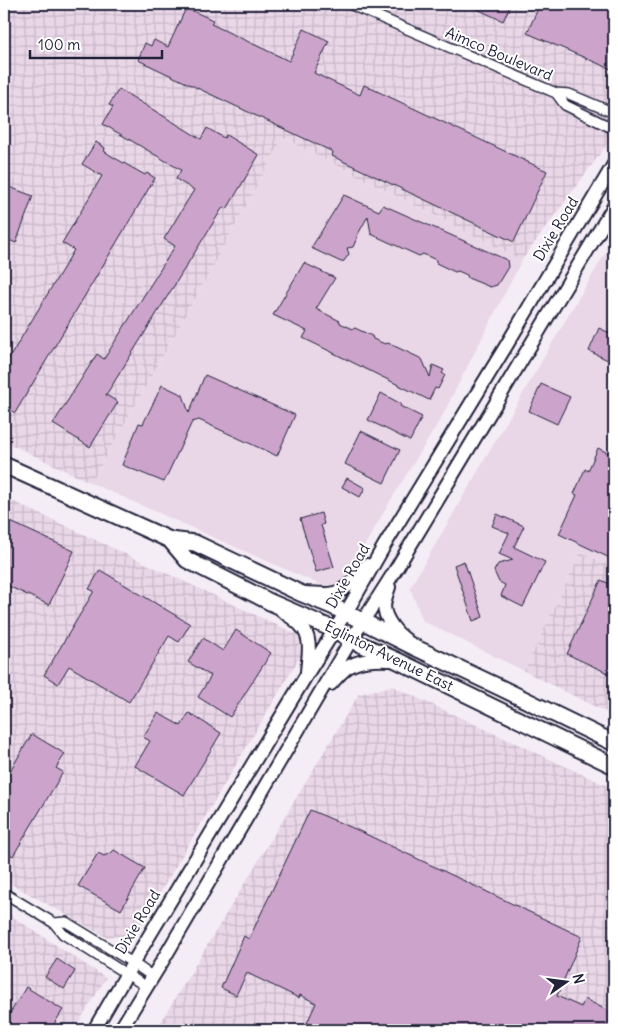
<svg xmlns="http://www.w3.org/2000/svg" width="618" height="1034" font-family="Delius,sans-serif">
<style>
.built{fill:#e9d7e8}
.industrial{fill:url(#industrial-grid)}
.building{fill:#cca4cb;stroke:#22223b}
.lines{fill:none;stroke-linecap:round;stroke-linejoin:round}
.street-casing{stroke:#22223b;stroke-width:12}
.secondary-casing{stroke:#22223b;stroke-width:16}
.primary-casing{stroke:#22223b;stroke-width:19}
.street{stroke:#fff;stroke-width:9}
.secondary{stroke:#fff;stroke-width:12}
.primary{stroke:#fff;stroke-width:15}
.labels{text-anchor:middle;stroke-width:4;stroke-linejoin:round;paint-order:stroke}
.street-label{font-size:15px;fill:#22223b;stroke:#fff}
</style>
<defs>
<pattern id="industrial-grid" width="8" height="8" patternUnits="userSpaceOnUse" patternTransform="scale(1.25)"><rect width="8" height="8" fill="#e9d7e8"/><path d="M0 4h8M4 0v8" fill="none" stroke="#c8b8c8"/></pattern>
</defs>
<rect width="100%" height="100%" fill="#f5edf5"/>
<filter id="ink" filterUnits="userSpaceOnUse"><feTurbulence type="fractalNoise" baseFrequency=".02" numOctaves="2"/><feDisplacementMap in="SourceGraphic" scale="10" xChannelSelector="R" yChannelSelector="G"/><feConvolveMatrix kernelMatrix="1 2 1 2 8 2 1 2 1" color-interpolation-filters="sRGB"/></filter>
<g filter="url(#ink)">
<!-- built -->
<path class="built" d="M283 138 522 260 440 420 392 498 348 574 338 583 325 586 314 582 91 483 195 299Z
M614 239V568L581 552 524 671 423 621 410 588 572 309Z"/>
<!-- industrial -->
<path class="industrial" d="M4 4H614V135L522 260 283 138 195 299 91 483 4 441Z
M4 497 298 635 301 655 135 935 106 937 4 880Z
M581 552 614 568V716L524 671Z
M392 686 614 789V1030H156L359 694Z
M4 911 106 978 74 1030H4Z"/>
<!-- building -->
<path class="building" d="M466 4H511L503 21Z
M540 4H614V62L611 69 527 33Z
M186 8 213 20 211 24 289 61 304 29 329 41 314 73 360 95 364 85 547 171 514 242 332 156 333 152 138 60 145 43 151 46 154 40 168 47Z
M119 89 201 139 207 128 224 138 226 135 259 155 227 209 223 207 106 395 118 402 90 447 53 424 97 354 104 359 175 246 164 239 194 190 176 179 181 170 103 124 113 107 109 105Z
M96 142 105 148 104 151 113 157 145 175 147 173 155 178 15 413 4 406V361L8 360 74 250 62 243 102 176 82 164Z
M4 185 33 196 16 243 4 238Z
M344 195 379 211 383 205 507 260 508 267 497 285 490 287 468 278 467 275 458 271 455 272 436 263V260L423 254 419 256 371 234 368 216 357 236V238L353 247 347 248 349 254 344 261 341 262 311 248Z
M304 263 335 278 316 309 340 321V323L353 329 355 328 372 336 373 339 385 344 388 343 422 359 430 377 433 365 444 370 442 373 445 375 438 389 435 388 429 400 303 338 307 331 273 315Z
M599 328 614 335V363L589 351Z
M205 375 295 415 277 456 199 420 192 422 164 482 122 465 139 423 143 424 162 385 183 395 189 413Z
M541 384 570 397 557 424 529 411Z
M381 393 401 404 400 406 422 417 410 441 368 420Z
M361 431 400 450 384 483 345 464Z
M598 448 614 456V560L559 534 577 495 574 494 585 469 588 471Z
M347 478 365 488 360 497 342 487Z
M321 513 324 524 321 525 334 567 316 572 300 519Z
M497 514 524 526 514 547 545 562 523 607 501 596 505 585 499 582 494 571 498 564 513 560 499 554 509 533 492 526Z
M4 519 74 551 49 605 4 584Z
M464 561 483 617 473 621 454 565Z
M100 570 190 624 179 642 169 636 129 702 69 666 58 684 44 675 94 591 89 589Z
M601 580 614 586V676L567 654Z
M236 630 271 653 230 717 198 697 211 676 188 662 203 638 223 651Z
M158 713 181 726 189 713 221 733 184 795 135 766 150 741 143 737Z
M32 734 65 754 56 768 63 772 13 856 4 851V781Z
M310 810 355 829 582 937 557 996 581 1007 585 999 614 1014V1030H323L307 1023 316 1003 300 995 299 998 247 973 236 995 221 988 244 936 249 939Z
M114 850 145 868 121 910 78 886 98 853 104 856 111 853Z
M57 959 75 971 64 989 45 977Z
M26 987 63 1010 50 1030H16L4 1023Z"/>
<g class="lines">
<defs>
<path id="street" d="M349 4 556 93 569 94 614 113
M556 93 565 105 614 129
M4 893 54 923 63 934 147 987
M54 923 66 922 133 963 153 977"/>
<path id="secondary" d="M389 587C383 604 381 610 392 626 396 632 400 636 406 640
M303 593C311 593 320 594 328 594 346 593 356 577 367 565
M282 611C288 615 296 620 301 626 313 638 308 657 307 672
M331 684C336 678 342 671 348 667 363 658 379 660 395 660
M94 1030 140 951 307 674 351 604 384 546 506 346 614 164
M120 1030 163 960 351 640 393 574 452 476 614 206"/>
<path id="primary" d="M4 465 170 540 195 543 300 593 332 606 416 648 499 687 614 743
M170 540 187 560 270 602 335 630 351 640 396 660 614 766"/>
</defs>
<!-- street casing -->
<use href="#street" class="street-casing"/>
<!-- secondary casing -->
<use href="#secondary" class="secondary-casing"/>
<!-- primary casing -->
<use href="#primary" class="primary-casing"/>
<!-- street -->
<use href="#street" class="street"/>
<!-- secondary -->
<use href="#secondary" class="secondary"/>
<!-- primary -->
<use href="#primary" class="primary"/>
</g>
</g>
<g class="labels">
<!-- street labels -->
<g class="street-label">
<text transform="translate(499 54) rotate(23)" y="5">Aimco Boulevard</text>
<text transform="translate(556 229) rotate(-59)" y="5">Dixie Road</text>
<text transform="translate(348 576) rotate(-60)" y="5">Dixie Road</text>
<text transform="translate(389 656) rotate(26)" y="5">Eglinton Avenue East</text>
<text transform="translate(138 922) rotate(-59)" y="5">Dixie Road</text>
</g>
</g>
<!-- margin -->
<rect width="618" height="1034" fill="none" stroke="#fff" stroke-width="20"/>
<rect x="10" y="10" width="598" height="1014" fill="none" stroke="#22223b" stroke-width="2" filter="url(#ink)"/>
<!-- north arrow -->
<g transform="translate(566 982) rotate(76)" stroke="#ffffff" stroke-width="4" paint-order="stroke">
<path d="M0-4L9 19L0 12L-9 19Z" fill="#22223b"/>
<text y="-8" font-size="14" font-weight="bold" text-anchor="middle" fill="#22223b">N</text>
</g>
<!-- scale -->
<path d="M30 50v8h132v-8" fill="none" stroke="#22223b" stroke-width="2.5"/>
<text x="38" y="50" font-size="15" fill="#22223b" stroke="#ffffff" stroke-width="4" paint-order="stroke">100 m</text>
</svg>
